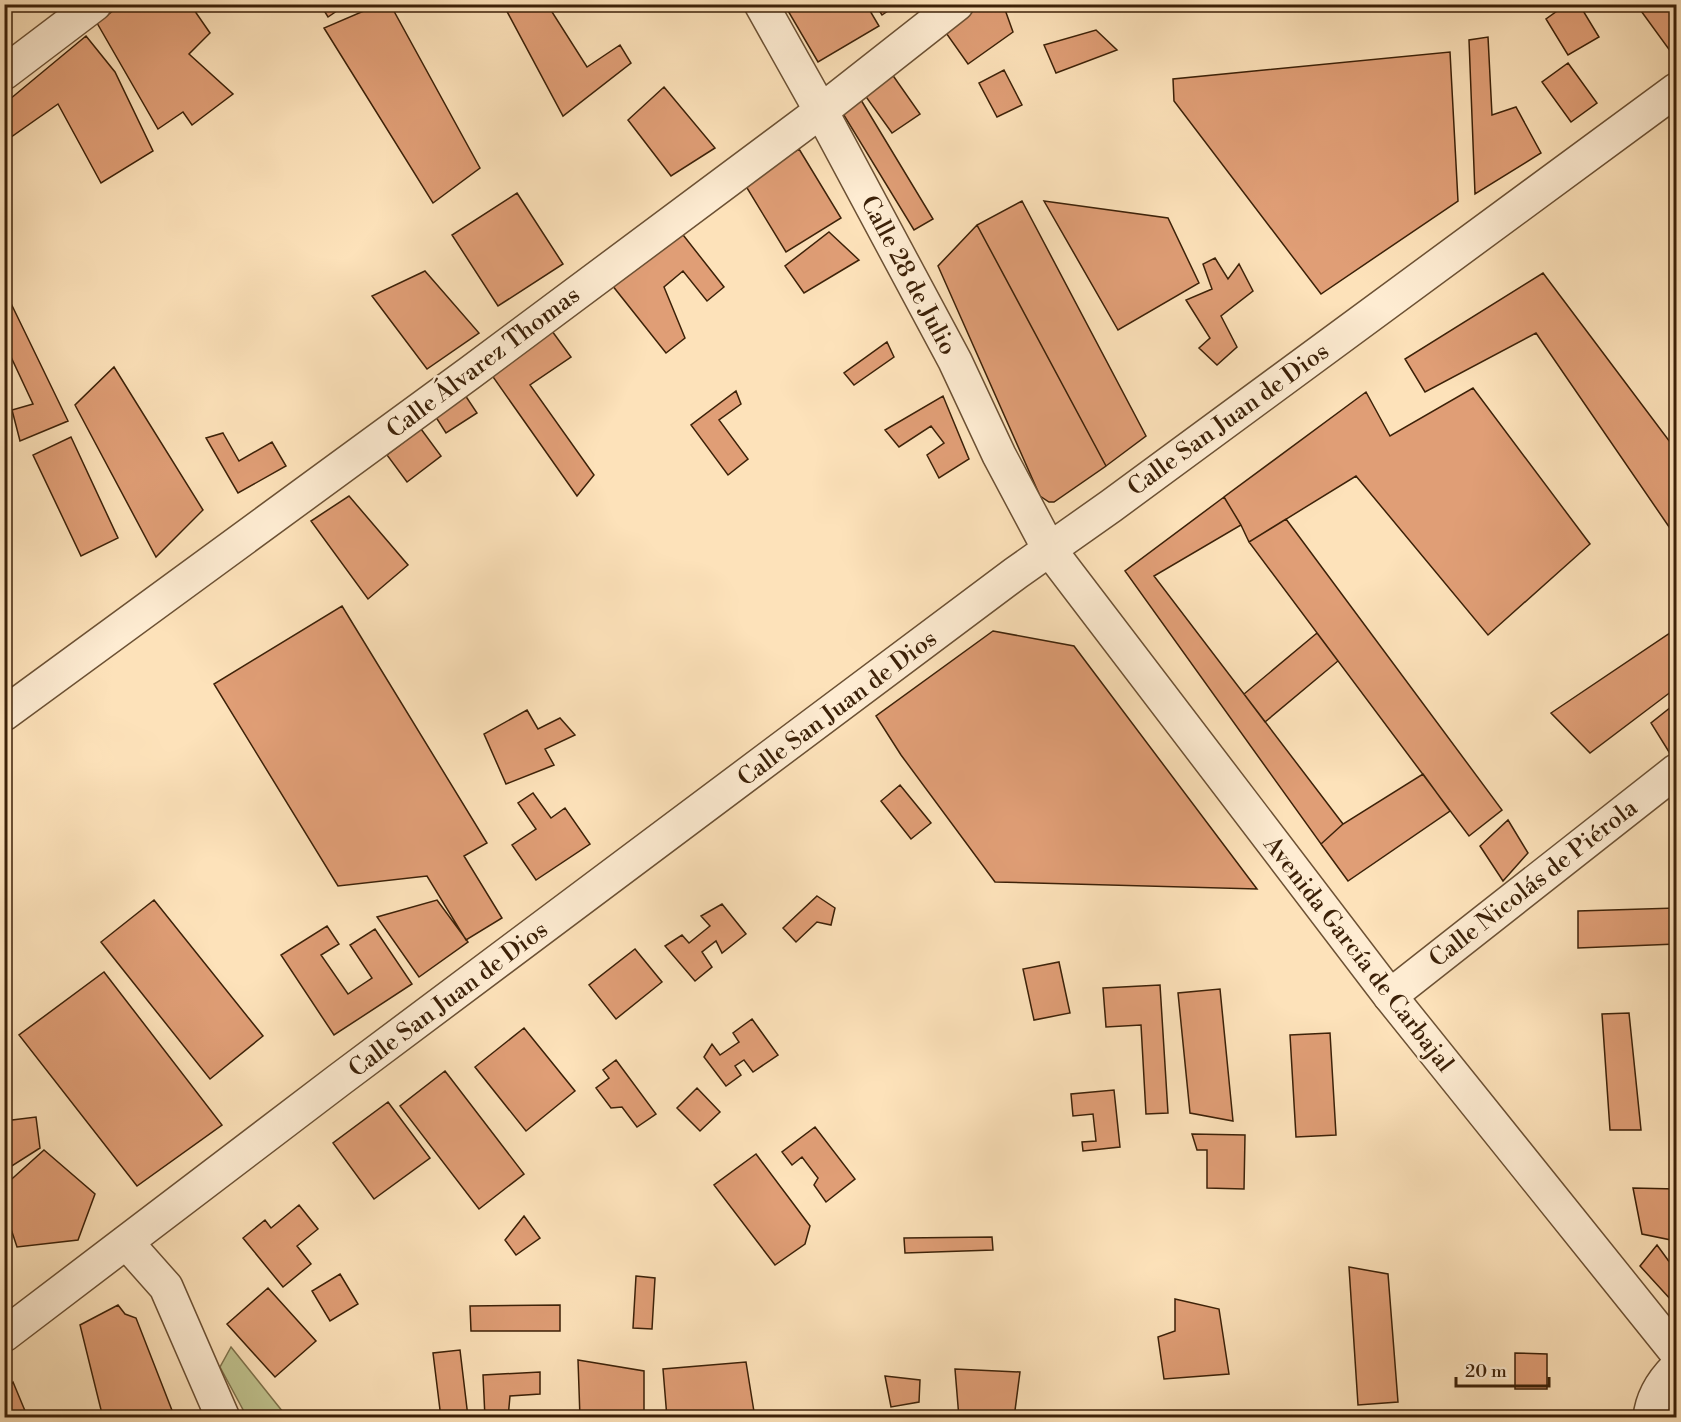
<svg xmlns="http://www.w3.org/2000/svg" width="1681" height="1422" font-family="'Libre Bodoni',serif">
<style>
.green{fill:#c0c38f;stroke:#7e724c;stroke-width:1.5}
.building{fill:#e09e76;stroke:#3c2108;stroke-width:1.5}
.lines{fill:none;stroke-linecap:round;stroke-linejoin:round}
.minor-casing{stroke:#6c5134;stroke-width:36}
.tertiary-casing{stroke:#6c5134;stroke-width:36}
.minor{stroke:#feecd2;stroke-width:33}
.tertiary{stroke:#feecd2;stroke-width:33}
.labels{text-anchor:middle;stroke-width:5;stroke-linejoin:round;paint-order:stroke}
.street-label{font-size:24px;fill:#3c2108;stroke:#feecd2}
</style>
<rect width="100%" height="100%" fill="#fde2ba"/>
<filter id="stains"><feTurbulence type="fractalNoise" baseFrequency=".00333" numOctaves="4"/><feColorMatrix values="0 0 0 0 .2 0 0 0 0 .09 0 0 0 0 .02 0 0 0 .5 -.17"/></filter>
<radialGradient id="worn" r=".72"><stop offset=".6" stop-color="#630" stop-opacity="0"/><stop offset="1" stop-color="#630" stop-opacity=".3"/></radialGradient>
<!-- green -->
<path class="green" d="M231 1347 287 1417H247L220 1367Z"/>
<!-- building -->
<path class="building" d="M122 4H190L210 33 189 54 233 94 192 125 183 112 158 129 97 23Z
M320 4H347L328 17Z
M380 4H390L480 168 433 203 324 28Z
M503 4H547L587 67 620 45 631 63 563 116Z
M784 4H866L879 26 818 62Z
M875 4H898L882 15Z
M966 4H1003L1013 32 968 64 939 23Z
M1567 4H1579L1599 37 1568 55 1546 19Z
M1636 4H1676V59Z
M1096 30 1117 50 1056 73 1044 45Z
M86 36 115 72 153 151 101 183 58 104 4 142V104Z
M1488 37 1492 115 1516 107 1541 153 1475 194 1469 40Z
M1450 52 1458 201 1321 294 1174 101 1173 79Z
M1568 63 1597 103 1571 122 1542 82Z
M887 67 920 114 892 133 859 87Z
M1004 70 1022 105 997 117 979 83Z
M664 87 715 148 671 176 628 120Z
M861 100 933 219 914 230 842 112Z
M799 149 841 218 786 252 744 183Z
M517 193 563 264 498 306 452 235Z
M1022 201 1146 436 1106 466 977 225Z
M1044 201 1168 218 1199 283 1118 330Z
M977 225 1106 466 1054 502H1049L1040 496 938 266Z
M680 231 724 287 707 301 683 271 664 287 685 338 666 353 612 285Z
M829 232 859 260 804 293 785 266Z
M1215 258 1228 279 1239 264 1253 291 1221 316 1237 347 1217 365 1199 348 1210 338 1186 300 1212 289 1203 264Z
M425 271 479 333 427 369 372 296Z
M1543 273 1676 450V537L1536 333 1425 392 1405 359Z
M4 289 68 421 20 441 12 410 33 404 4 342Z
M552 331 571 357 530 385 594 475 577 496 491 374Z
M887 342 894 357 854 385 844 373Z
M114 367 203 510 156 557 75 405Z
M1473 388 1590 544 1488 635 1356 476 1249 542 1241 525 1224 497 1366 392 1390 436Z
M736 391 741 404 719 420 748 459 728 475 691 425Z
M463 392 477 413 446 433 432 411Z
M943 396 969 459 939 478 927 455 944 443 931 426 899 447 885 430Z
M421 429 441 456 407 482 387 455Z
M223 433 239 461 272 442 286 466 238 493 206 438Z
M71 437 118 538 81 556 33 455Z
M349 496 408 565 368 599 311 521Z
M1224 497 1241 525 1154 576 1343 824 1321 844 1125 571Z
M1286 519 1502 810 1469 836 1249 542Z
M342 606 487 843 464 856 502 918 466 940 427 876 338 886 214 684Z
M1676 629V688L1590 753 1551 713Z
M993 631 1074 646 1257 889 995 882 901 755 876 716Z
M1317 633 1338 661 1265 722 1244 694Z
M1676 703V759L1674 760 1651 723Z
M527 710 538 729 560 718 575 735 545 749 554 765 506 784 484 734Z
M1423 774 1450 811 1348 881 1321 844 1343 824Z
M900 785 931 823 911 839 881 801Z
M533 793 551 818 565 808 590 844 536 880 512 845 536 829 518 803Z
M1508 820 1528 853 1503 881 1480 846Z
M817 896 835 908 831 925 817 922 796 942 783 928Z
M154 900 263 1036 210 1079 101 942Z
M437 900 468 942 419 977 377 917Z
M722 904 746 934 722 953 716 941 702 952 712 967 695 981 665 946 682 935 689 943 710 926 701 916Z
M1676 908V944L1578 948V911Z
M327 926 339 944 321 955 348 994 372 978 350 945 375 929 412 984 334 1035 281 955Z
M635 949 662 982 616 1019 589 985Z
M1059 962 1070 1013 1034 1020 1023 969Z
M104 972 222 1125 137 1186 19 1035Z
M1160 985 1168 1113 1146 1114 1141 1025 1106 1027 1103 988Z
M1220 989 1233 1121 1190 1113 1178 993Z
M1629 1013 1641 1130H1610L1602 1014Z
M752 1019 778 1055 753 1072 744 1060 735 1066 741 1075 726 1086 704 1057 712 1044 720 1055 739 1042 733 1033Z
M524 1028 575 1091 526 1131 475 1067Z
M1330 1033 1336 1135 1296 1137 1290 1035Z
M616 1060 656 1114 637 1127 622 1107 611 1108 596 1088 609 1078 603 1070Z
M445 1071 524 1174 479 1209 400 1106Z
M697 1088 720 1112 700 1131 677 1108Z
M1114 1090 1120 1147 1083 1151 1082 1142 1096 1141 1093 1114 1073 1116 1071 1094Z
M388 1102 430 1158 374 1199 333 1143Z
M36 1117 40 1148 4 1171V1121Z
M815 1127 855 1179 826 1202 814 1185 818 1178 802 1157 792 1165 782 1152Z
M1192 1134 1245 1135 1244 1189 1207 1188V1150H1197Z
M44 1150 95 1194 78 1240 17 1247 4 1208V1186Z
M756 1154 810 1226 805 1244 775 1265 714 1185Z
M1633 1188 1676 1189V1241L1642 1234Z
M299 1205 318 1229 297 1246 311 1264 283 1287 243 1238 265 1220 271 1228Z
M524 1216 540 1238 516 1255 505 1240Z
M992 1237 993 1250 905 1253 904 1238Z
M1657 1245 1676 1271V1294L1672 1301 1640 1266Z
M1349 1267 1388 1274 1398 1402 1358 1405Z
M340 1274 358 1304 330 1321 312 1291Z
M636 1276 655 1278 652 1329 633 1328Z
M268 1288 316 1341 275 1377 227 1324Z
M1175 1299 1219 1309 1229 1374 1164 1379 1158 1337 1175 1331Z
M118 1305 125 1314 136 1318 175 1418H103L80 1325Z
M560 1305V1331H471L470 1306Z
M460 1350 468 1417 441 1418 433 1353Z
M1515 1353 1547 1354V1389H1515Z
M578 1360 644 1371V1418H580Z
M746 1362 755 1418H667L663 1369Z
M955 1369 1020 1372 1014 1418H959Z
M540 1372V1394L510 1396 508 1418H485L483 1375Z
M885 1376 920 1380 919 1402 891 1407Z
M13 1382 28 1418H4V1391Z"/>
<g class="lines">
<defs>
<path id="minor" d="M761 4 821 111 955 361 999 455 1049 549 1390 996
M4 73 95 4
M4 714 471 372 821 111 957 4
M126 1242 166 1287 223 1418
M4 1335 339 1080 1016 573 1111 506 1676 90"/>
<path id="tertiary" d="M1676 771 1390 996 1676 1352
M1650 1418C1652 1398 1663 1381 1676 1368"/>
</defs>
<!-- minor casing -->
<use href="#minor" class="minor-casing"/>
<!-- tertiary casing -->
<use href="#tertiary" class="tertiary-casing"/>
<!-- minor -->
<use href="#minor" class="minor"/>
<!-- tertiary -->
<use href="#tertiary" class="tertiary"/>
</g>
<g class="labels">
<!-- street labels -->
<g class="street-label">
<text transform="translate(909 275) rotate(62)" y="8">Calle 28 de Julio</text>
<text transform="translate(483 362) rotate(-37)" y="8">Calle Álvarez Thomas</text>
<text transform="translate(1228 419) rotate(-36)" y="8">Calle San Juan de Dios</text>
<text transform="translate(837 708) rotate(-37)" y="8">Calle San Juan de Dios</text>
<text transform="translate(1533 883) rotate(-38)" y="8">Calle Nicolás de Piérola</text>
<text transform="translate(1359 954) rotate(52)" y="8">Avenida García de Carbajal</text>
<text transform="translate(448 999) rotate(-37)" y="8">Calle San Juan de Dios</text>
</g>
</g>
<!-- margin -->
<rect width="1681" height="1422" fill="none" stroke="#fde2ba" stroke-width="24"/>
<rect x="6" y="6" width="1669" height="1410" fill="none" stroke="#3c2108" stroke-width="3"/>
<rect x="12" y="12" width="1657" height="1398" fill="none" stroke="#3c2108" stroke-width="1.5"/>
<!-- scale -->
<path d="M1456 1377v9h93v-9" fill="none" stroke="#3c2108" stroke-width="3"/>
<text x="1465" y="1377" font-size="18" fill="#3c2108" stroke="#feecd2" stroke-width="4.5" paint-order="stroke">20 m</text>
<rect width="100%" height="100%" filter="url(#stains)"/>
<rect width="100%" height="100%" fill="url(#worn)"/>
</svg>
